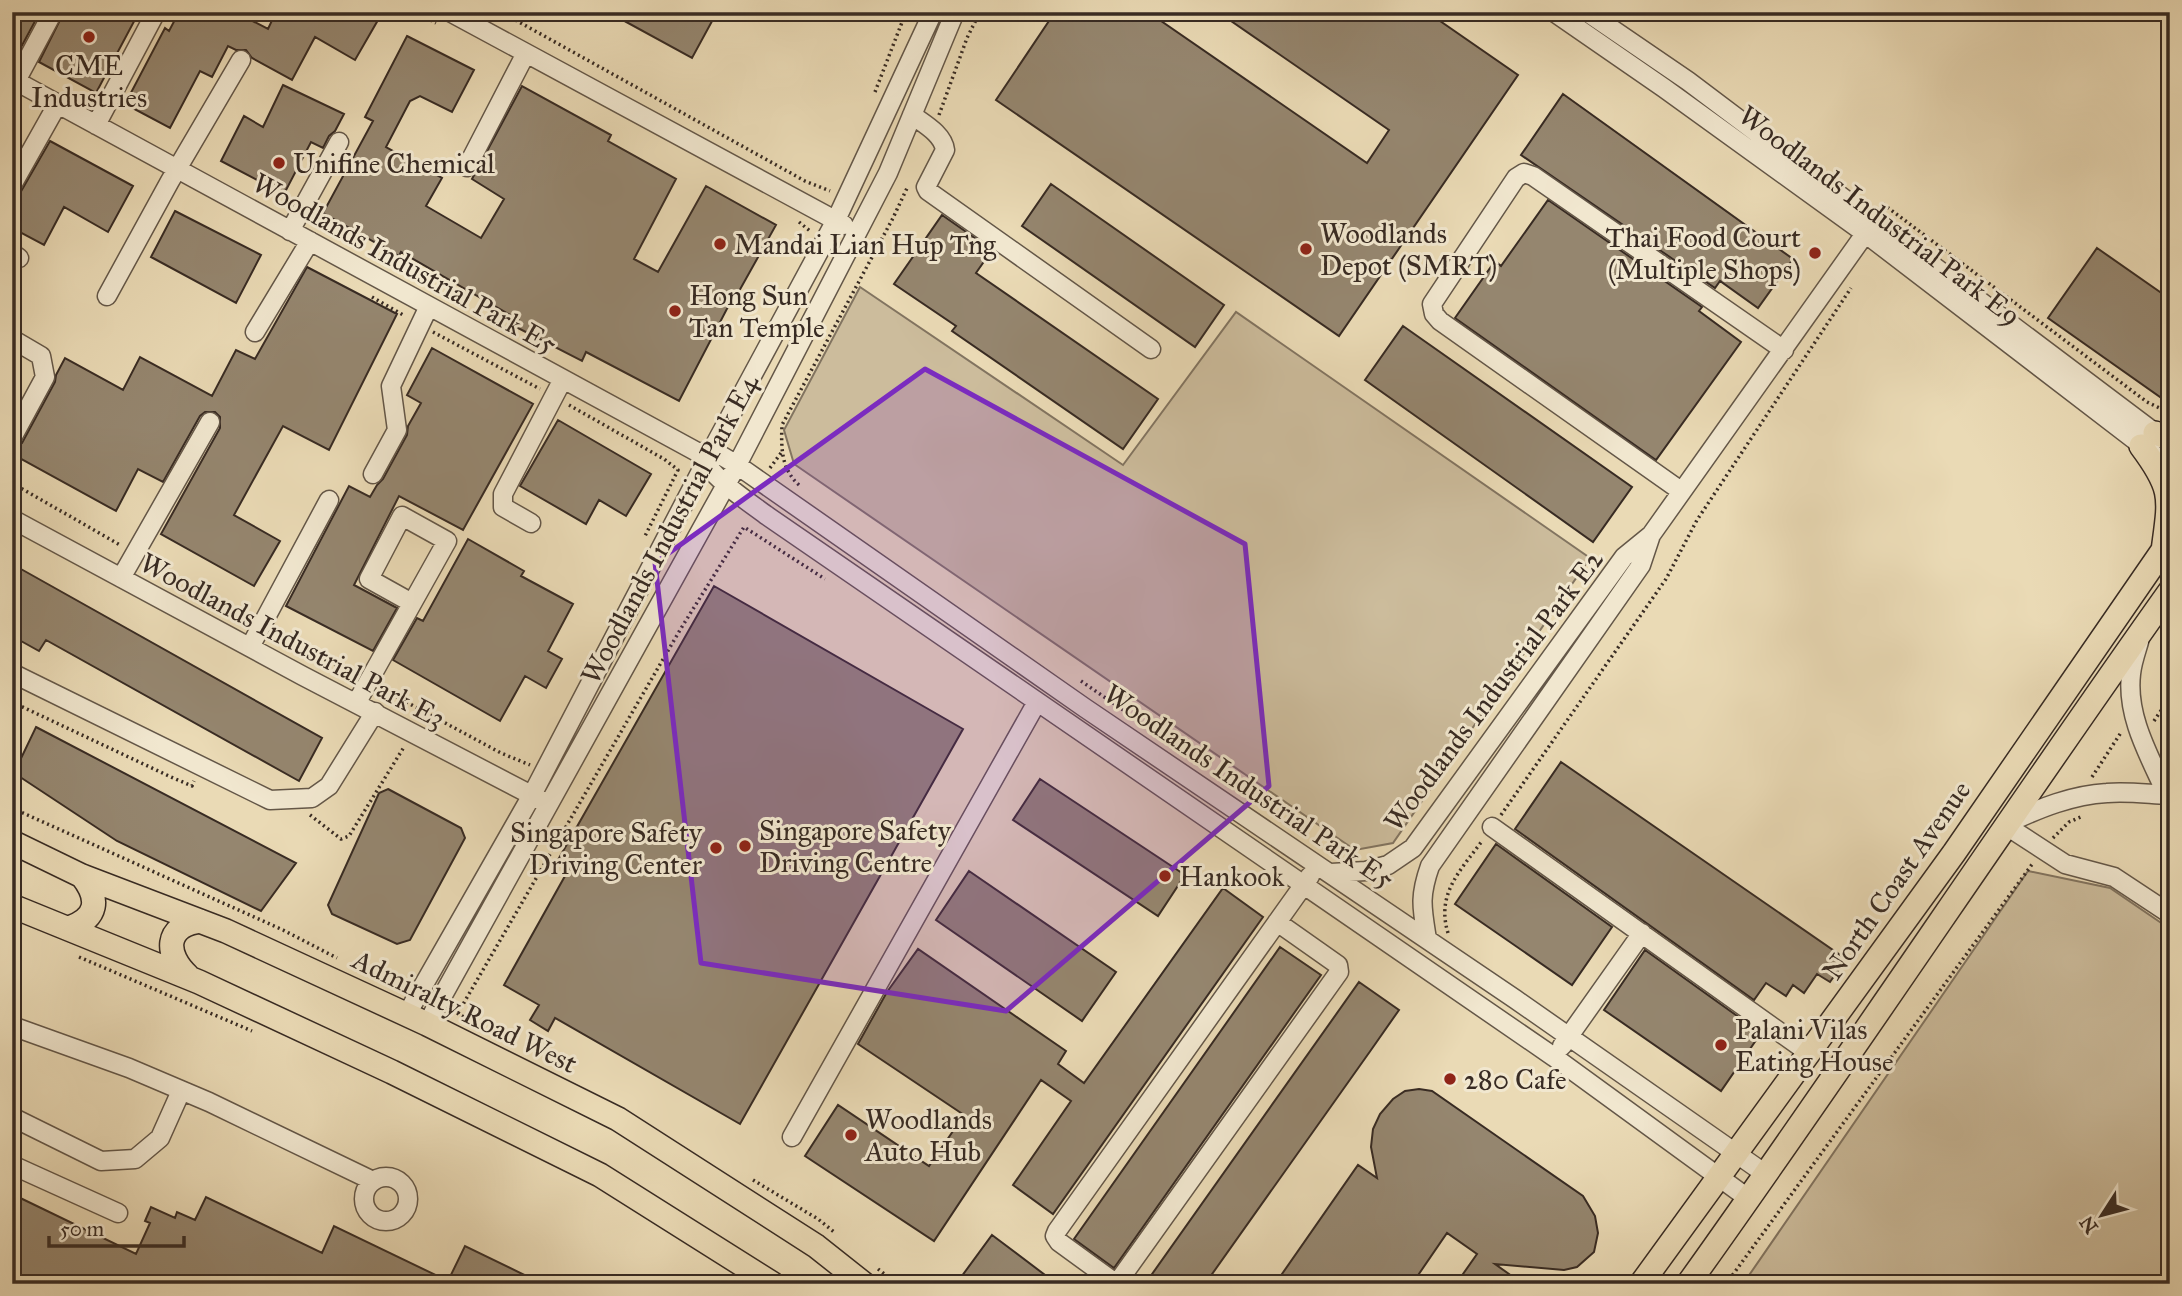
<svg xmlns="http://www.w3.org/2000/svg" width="2182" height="1296" font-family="'IM FELL Great Primer',serif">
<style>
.green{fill:#ccbc9c;stroke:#827460;stroke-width:2}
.building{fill:#95866f;stroke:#382b23;stroke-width:2}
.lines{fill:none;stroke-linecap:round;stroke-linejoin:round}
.minor-casing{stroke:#645748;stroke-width:21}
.major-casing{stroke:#382b23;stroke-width:26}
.path{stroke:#382b23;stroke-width:3.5;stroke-dasharray:2 3.5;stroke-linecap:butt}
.minor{stroke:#f1e7cf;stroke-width:18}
.major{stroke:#eadab5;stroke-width:23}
.marked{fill:#7b2cbf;fill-opacity:0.2;stroke:#7b2cbf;stroke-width:5;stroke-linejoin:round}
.poi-dot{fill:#8f2418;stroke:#f1e7cf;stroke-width:2.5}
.labels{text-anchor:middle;stroke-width:6;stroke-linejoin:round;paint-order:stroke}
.poi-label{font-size:28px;fill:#382b23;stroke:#f1e7cf;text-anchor:start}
.street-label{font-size:28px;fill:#382b23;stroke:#f1e7cf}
</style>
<rect width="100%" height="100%" fill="#eadab5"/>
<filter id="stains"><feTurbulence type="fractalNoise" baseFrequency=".00286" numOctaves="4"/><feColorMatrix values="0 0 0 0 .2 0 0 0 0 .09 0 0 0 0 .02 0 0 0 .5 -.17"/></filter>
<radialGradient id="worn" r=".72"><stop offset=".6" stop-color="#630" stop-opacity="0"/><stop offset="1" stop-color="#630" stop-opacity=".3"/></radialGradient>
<!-- green -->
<path class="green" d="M860 287 1123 465 1236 312 1590 558 1393 843 1355 850 794 464 784 430Z
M2028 871 2110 888 2170 929V1284H1743Z"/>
<!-- building -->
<path class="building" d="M12 12H40L19 51 12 47Z
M64 12H139L96 93 39 62Z
M179 12H245L243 16 268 29 276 12H364L378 20 355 60 315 37 292 80 252 58 246 50H236L228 46 212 77 200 71 170 128 125 104 165 28 169 31Z
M608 12H717L692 58Z
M1055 12H1148L1367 163 1389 130 1218 12H1427L1518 75 1339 336 996 100Z
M407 36 474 70 452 112 420 96 410 101 386 147 442 178 426 206 481 238 504 199 472 179 522 86 611 135 608 141 676 179 634 259 658 272 706 186 776 225 733 302 731 301 679 401 586 352 582 361 516 327 519 320 401 252 399 256 323 213 373 121 365 117Z
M283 85 344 114 335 131 329 136 323 148 311 142 284 194 221 161 244 116 263 127Z
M1563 94 1793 259 1758 308 1720 281 1715 288 1521 155Z
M50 141 133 186 108 232 64 207 44 245 12 228V207Z
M1051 184 1224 305 1195 347 1022 226Z
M1548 200 1702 307 1699 311 1741 342 1656 460 1455 318 1495 261 1501 266Z
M175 211 261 255 236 303 151 257Z
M942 215 992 250 976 273 1158 399 1123 449 952 331 956 326 894 284Z
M2097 248 2170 299V404L2048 318Z
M307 267 397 314 329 450 283 426 234 515 280 541 254 586 161 534 220 428V417L215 412H205L200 416 163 482 138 469 116 511 12 454V449L22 443 55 382 56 375 65 358 123 390 140 357 212 396 236 350 255 359Z
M1403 326 1632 487 1593 542 1365 380Z
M432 348 533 404 463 530 399 496 354 585 397 608 373 651 286 606 349 486 370 497 377 485 383 479 407 435 408 426 421 403 407 395Z
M558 420 651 474 626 516 599 500 586 524 520 486Z
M468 539 524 571 521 576 573 604 548 651 562 659 546 688 525 676 500 721 393 660 417 618 423 621Z
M12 564 322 738 299 781 46 640 39 651 12 636Z
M714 586 963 729 740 1124 555 1018 548 1031 530 1020 539 1005 504 985 570 867 558 860Z
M36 727 296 863 261 911 117 841 14 773Z
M1561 762 1846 959 1830 982 1817 974 1804 993 1793 985 1786 996 1766 983 1754 1000 1515 829Z
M1040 779 1185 875 1158 916 1013 820Z
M388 789 461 828 465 838 410 940 397 944 332 914 328 905 379 793Z
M1496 844 1612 927 1572 985 1455 904Z
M969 871 1116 972 1082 1021 936 920Z
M1223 888 1263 917 1053 1214 1013 1185 1071 1101 1041 1080 934 1241 805 1156 838 1105 929 1166 964 1115 858 1044 887 992 918 949 1066 1051 1058 1064 1084 1083Z
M1280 947 1321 975 1114 1268 1074 1239Z
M1645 950 1761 1033 1721 1091 1604 1010Z
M1359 982 1399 1010 1371 1050 1205 1284H1145Z
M1419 1089 1432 1091 1583 1196 1595 1216 1598 1233 1594 1252 1577 1267 1564 1270 1495 1264 1523 1284H1456L1477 1254 1447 1233 1412 1284H1275L1358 1165 1377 1178 1371 1147 1373 1129 1380 1114 1393 1099 1405 1091Z
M12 1194 136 1254 150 1223 145 1221 151 1207 175 1218 177 1212 195 1220 206 1197 322 1253 334 1226 448 1281 465 1246 543 1284H254L244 1279 242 1284H12Z
M992 1235 1057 1284H956Z"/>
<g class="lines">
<defs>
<path id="minor" d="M450 12 844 225
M1554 12 1664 88 1866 234 2170 467
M1587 12 1688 81 2163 439
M12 79 699 453C713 479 742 497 766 515L1554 1057 1749 1199
M16 81 53 12
M912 115C924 124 943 134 945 150L926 187 928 191 1151 349
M96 125 156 12
M467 167 526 53
M12 185 57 105
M290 231 339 142
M12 253 19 258
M107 296 170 181 241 60
M255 332 310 241
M12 339 41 356 45 377 12 438
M699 453 712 450 737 465 1085 708 1515 999 1767 1175
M373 474 397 430 391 386 429 306
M1681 491 1440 321 1434 314 1432 304 1516 178 1524 173 1533 176 1784 350
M12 519 303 676 541 800
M531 523 503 507V494L563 379
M1651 535 1872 224
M121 578 210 422
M250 647 329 500
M12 673 270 800 312 798 329 786 375 712
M357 702 447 541 402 516 369 579 412 603
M2008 823C2040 808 2072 795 2107 793 2126 791 2147 794 2167 795 2150 757 2126 717 2131 674 2132 663 2136 652 2139 642
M2005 825 2065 864 2114 877 2170 914
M1492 827 1809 1053
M1331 873 1366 871 1388 865 1413 848 1624 557 1651 535 1641 565 1430 866C1419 897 1422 908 1427 939
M1277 922 1338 965 1339 972 1120 1279 1114 1282 1059 1242 1055 1236 1057 1231 1310 876
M407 1014 532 795 712 450 836 220 933 12
M427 1024 737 465 888 173 955 12
M12 1026 129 1068 209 1102 373 1181
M1562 1046 1642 933
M12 1117 101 1161 135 1159 160 1138 181 1091
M792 1137 1037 702
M12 1165 118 1213
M364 1199a22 22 0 1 1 44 0a22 22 0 1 1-44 0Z"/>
<path id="major" d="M2155 433 2170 438
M2141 446C2174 490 2170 498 2163 551
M12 842 82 876 226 931 427 1024 618 1119 816 1246 864 1284
M12 906 199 982 392 1072 600 1175 773 1284
M69 928C98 918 100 899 82 876
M188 976C165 955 164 926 200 921
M1641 1284 1954 853 2170 540
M1688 1284C1852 1055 2007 820 2170 591"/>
</defs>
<!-- minor casing -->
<use href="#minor" class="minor-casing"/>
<!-- major casing -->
<use href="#major" class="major-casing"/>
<!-- path -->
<path class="path" d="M416 12 436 23
M501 12 805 181 830 191
M2169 12 2170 13
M875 92 906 12
M939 115 967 38 980 12
M1883 204 2147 402 2170 413
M799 222 810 231 809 233
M372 297 405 316
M433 332 540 389
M569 405 664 459 678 470 645 536
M770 468 781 453
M12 483 120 545
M799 485C781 469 781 447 782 425L893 218 908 186
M148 561 248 618
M276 634 353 674
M1081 681 1161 736
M382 689 501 753 530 765
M12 702 171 777 192 786 194 781
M2154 721 2170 697
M2092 777 2122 731
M12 808 283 930 337 958
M310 815 341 839 349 836 404 747
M1501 815 1666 579 1697 520 1851 288
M2053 838 2069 822 2083 816
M1448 933C1436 894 1460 871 1482 841
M79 957 252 1031
M457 1013 478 1025
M458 1013 680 630 744 527 825 579
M753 1180 818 1219 834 1232
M878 1269 897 1284
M1726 1284 2033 863"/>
<!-- minor -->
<use href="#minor" class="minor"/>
<!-- major -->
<use href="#major" class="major"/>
</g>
<!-- marked area -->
<path class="marked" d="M925 369 1245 544 1269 786 1006 1011 701 963 655 563Z"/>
<!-- markers -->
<g class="poi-dot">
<circle cx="89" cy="37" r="7"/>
<circle cx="279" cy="163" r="7"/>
<circle cx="720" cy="244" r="7"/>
<circle cx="1306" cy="249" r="7"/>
<circle cx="1815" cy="253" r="7"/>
<circle cx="675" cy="311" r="7"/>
<circle cx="745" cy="846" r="7"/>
<circle cx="716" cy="848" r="7"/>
<circle cx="1165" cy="876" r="7"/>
<circle cx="1721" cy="1045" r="7"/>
<circle cx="1450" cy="1079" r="7"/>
<circle cx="851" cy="1135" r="7"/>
</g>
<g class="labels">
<!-- poi labels -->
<g class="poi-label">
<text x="89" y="75" text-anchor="middle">CME<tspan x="89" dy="32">Industries</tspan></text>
<text x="293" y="173">Unifine Chemical</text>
<text x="1320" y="243">Woodlands<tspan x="1320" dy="32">Depot (SMRT)</tspan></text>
<text x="1801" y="247" text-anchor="end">Thai Food Court<tspan x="1801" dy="32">(Multiple Shops)</tspan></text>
<text x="734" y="254">Mandai Lian Hup Tng</text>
<text x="689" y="305">Hong Sun<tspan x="689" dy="32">Tan Temple</tspan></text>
<text x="759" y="840">Singapore Safety<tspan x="759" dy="32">Driving Centre</tspan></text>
<text x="702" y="842" text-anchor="end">Singapore Safety<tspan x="702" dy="32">Driving Center</tspan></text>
<text x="1179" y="886">Hankook</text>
<text x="1735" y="1039">Palani Vilas<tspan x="1735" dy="32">Eating House</tspan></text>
<text x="1464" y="1089">280 Cafe</text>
<text x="865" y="1129">Woodlands<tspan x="865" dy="32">Auto Hub</tspan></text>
</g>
<!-- street labels -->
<g class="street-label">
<text transform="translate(1880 215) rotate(37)" y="10">Woodlands Industrial Park E9</text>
<text transform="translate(405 263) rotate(29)" y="10">Woodlands Industrial Park E5</text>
<text transform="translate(669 529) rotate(-62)" y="10">Woodlands Industrial Park E4</text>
<text transform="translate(293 640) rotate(28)" y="10">Woodlands Industrial Park E3</text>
<text transform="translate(1493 690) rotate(-53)" y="10">Woodlands Industrial Park E2</text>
<text transform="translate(1249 786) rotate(34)" y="10">Woodlands Industrial Park E5</text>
<text transform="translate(1896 880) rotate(-55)" y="10">North Coast Avenue</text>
<text transform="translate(465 1011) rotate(26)" y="10">Admiralty Road West</text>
</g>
</g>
<!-- margin -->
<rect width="2182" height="1296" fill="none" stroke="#eadab5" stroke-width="42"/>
<rect x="14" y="14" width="2154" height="1268" fill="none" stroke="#382b23" stroke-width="3.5"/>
<rect x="21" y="21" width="2140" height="1254" fill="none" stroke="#382b23" stroke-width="2"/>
<!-- north arrow -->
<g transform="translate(2102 1215) rotate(234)" stroke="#f1e7cf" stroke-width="5" paint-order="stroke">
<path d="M0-5L12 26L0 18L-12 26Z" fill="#382b23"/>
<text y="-10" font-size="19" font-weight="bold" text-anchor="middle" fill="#382b23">N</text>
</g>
<!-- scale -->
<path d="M49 1236v10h135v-10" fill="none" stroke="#382b23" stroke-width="3.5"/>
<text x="60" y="1236" font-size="21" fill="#382b23" stroke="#f1e7cf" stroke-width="5" paint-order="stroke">50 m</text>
<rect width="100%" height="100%" filter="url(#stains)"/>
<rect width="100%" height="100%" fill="url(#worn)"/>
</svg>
